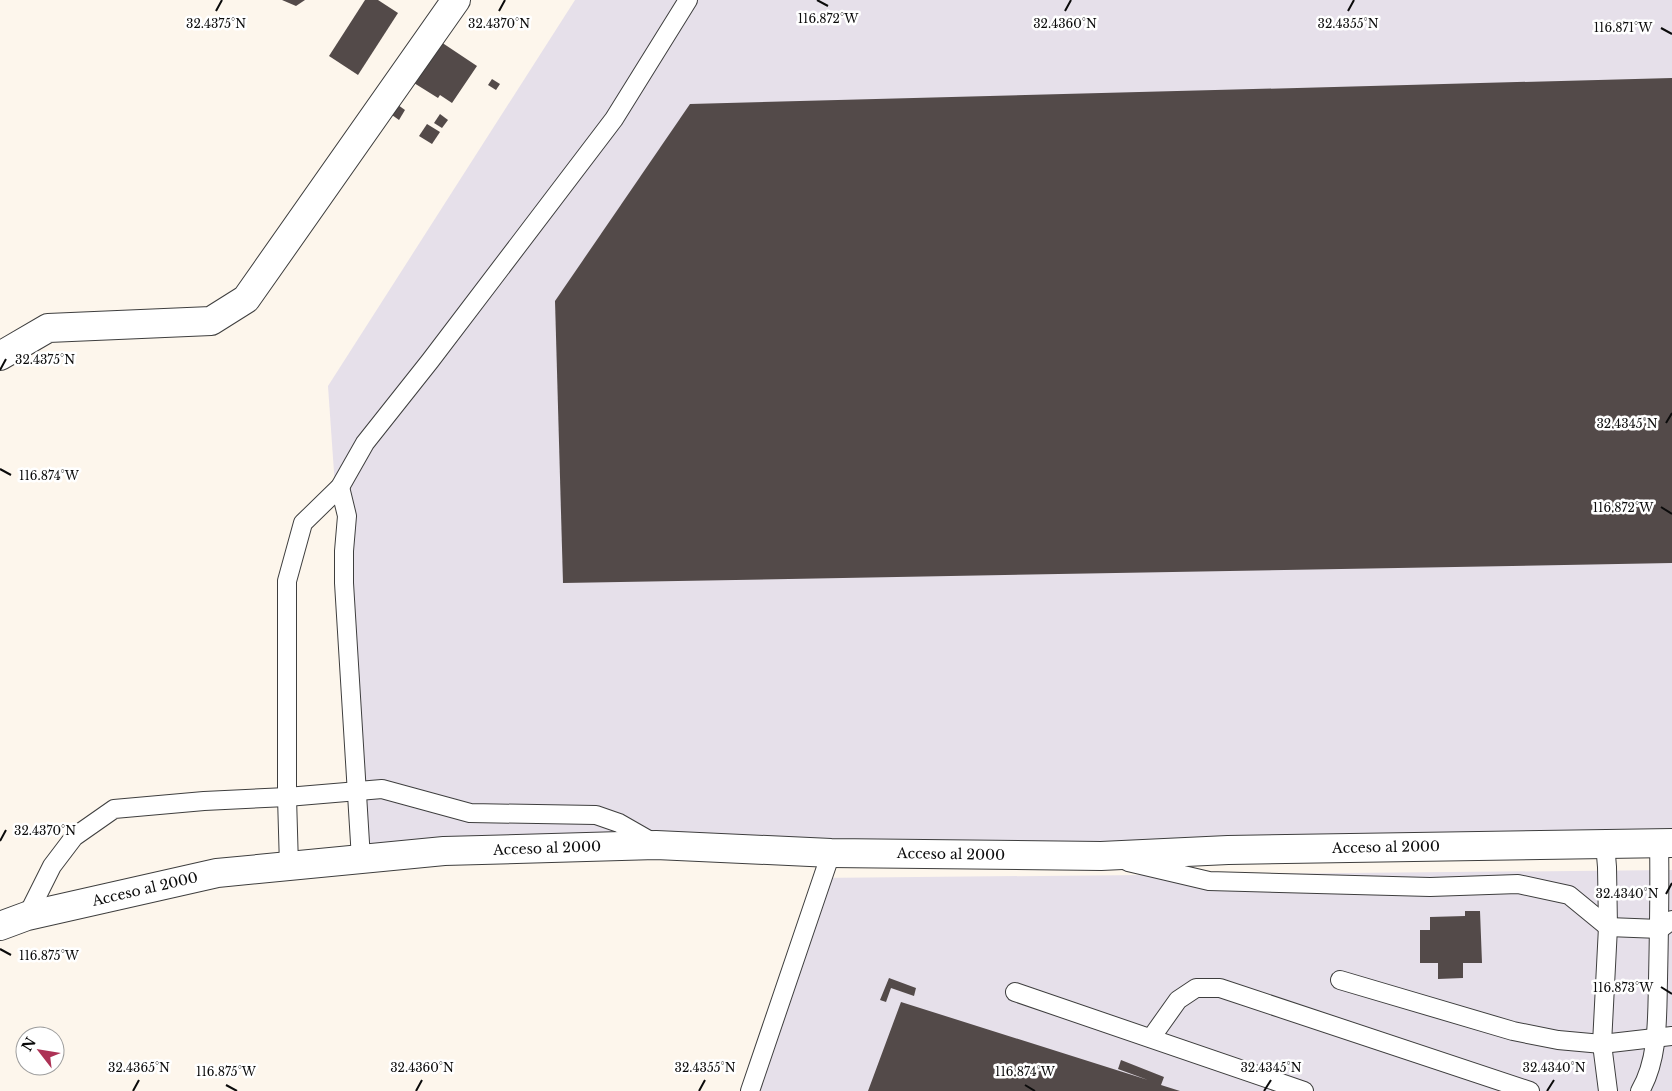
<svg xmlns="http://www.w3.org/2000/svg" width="1672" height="1091" font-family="'Libre Baskerville',serif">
	<rect width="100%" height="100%" fill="#fdf6ec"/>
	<g fill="#e6e0ea">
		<path d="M575 0H1672V851L361 859 328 386Z"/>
		<path d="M1672 870V1091H747L816 878Z"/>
	</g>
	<g fill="#534a49">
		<path d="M282 0H305L296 6Z"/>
		<path d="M365 0H378L398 13 358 75 329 56Z"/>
		<path d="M441 42 477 66 452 103 440 95 438 98 414 83Z"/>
		<path d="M1672 78V563L563 583 555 301 690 104Z"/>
		<path d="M492 79 500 84 496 90 488 85Z"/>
		<path d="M398 105 405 110 399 120 392 115Z"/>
		<path d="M440 114 448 120 442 128 434 123Z"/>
		<path d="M427 124 440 132 432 144 419 136Z"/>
		<path d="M1465 911H1480L1482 963H1463V978L1438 979V963H1420V930H1430V917L1465 916Z"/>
		<path d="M889 978 916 988 914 996 891 988 886 1002 880 1000Z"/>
		<path d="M901 1002 1148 1080 1118 1069 1121 1060 1164 1077 1161 1085 1180 1091H868Z"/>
	</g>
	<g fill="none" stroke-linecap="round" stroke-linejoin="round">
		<g stroke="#3e3e3e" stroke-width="20">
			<g id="service">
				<path d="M340 487 347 516 344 551V583L361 859"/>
				<path d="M1605 843 1607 867 1608 927 1602 1044 1608 1091"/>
				<path d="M1128 862 1209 881 1430 887 1518 884 1569 895 1608 927 1660 929 1672 920"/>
				<path d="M289 866 287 797V581L303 523 340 487 365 443 430 361 614 119 688 0"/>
				<path d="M27 916 52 866 74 837 114 809 204 801 287 797 382 789 470 813 596 815 619 823 654 843"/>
				<path d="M1340 980 1513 1031 1558 1040 1602 1044 1672 1036"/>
				<path d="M1015 992 1304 1091"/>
				<path d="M1151 1038 1178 1000 1196 988H1220L1530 1091"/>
				<path d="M750 1091 831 853"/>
				<path d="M1640 1091C1659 1059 1657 1016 1658 980 1659 934 1660 888 1659 842"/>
			</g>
		</g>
		<g stroke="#3e3e3e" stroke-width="30">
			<path id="minor" d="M0 356 48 328 211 321 246 299 456 0"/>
		</g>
		<g stroke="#3e3e3e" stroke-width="30">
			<path id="tertiary" d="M0 926 27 916 217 873 444 851 656 845 831 853 1101 856 1228 850 1672 843"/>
		</g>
		<use href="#service" stroke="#fff" stroke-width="18"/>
		<use href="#minor" stroke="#fff" stroke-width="28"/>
		<use href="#tertiary" stroke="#fff" stroke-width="28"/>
	</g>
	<path fill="none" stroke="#0b0b0b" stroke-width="2" d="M817 0 828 6M216 11 222 0M499 11 505 0M1065 11 1071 0M1348 11 1354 0M1661 28 1672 34M0 370 6 359M1666 423 1672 413M0 469 11 475M1661 507 1672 514M0 841 6 830M1666 894 1672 883M0 949 11 955M1661 987 1672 994M226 1085 237 1091M1025 1085 1035 1091M133 1091 139 1080M416 1091 422 1080M699 1091 705 1080M1264 1091 1271 1080M1547 1091 1554 1080"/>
	<g text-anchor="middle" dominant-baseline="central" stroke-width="5" stroke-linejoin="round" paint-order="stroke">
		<g font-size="14" fill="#0b0b0b" stroke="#fff">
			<text transform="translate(1386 847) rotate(-1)">Acceso al 2000</text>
			<text transform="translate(547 848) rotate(-2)">Acceso al 2000</text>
			<text transform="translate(951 854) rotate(1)">Acceso al 2000</text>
			<text transform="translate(145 889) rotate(-13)">Acceso al 2000</text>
		</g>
	</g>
	<g font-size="12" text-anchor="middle" fill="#0b0b0b" stroke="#fff" stroke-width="5" stroke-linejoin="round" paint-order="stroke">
		<text x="828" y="23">116.872°W</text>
		<text x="216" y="28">32.4375°N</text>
		<text x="499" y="28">32.4370°N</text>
		<text x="1065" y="28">32.4360°N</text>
		<text x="1348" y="28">32.4355°N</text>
		<text x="1623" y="32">116.871°W</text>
		<text x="45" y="364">32.4375°N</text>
		<text x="1627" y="428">32.4345°N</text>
		<text x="49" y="480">116.874°W</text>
		<text x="1623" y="512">116.872°W</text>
		<text x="45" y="835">32.4370°N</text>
		<text x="1627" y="898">32.4340°N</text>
		<text x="49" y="960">116.875°W</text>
		<text x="1623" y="992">116.873°W</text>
		<text x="139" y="1072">32.4365°N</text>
		<text x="422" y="1072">32.4360°N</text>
		<text x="705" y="1072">32.4355°N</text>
		<text x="1271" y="1072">32.4345°N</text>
		<text x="1554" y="1072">32.4340°N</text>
		<text x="226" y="1076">116.875°W</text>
		<text x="1025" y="1076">116.874°W</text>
	</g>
	<g transform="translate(40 1051) rotate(301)"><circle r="24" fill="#ffffff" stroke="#9d9d9d"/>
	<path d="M0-4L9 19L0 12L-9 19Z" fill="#ad3255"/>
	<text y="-8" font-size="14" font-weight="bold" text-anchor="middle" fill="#0b0b0b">N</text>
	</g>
</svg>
